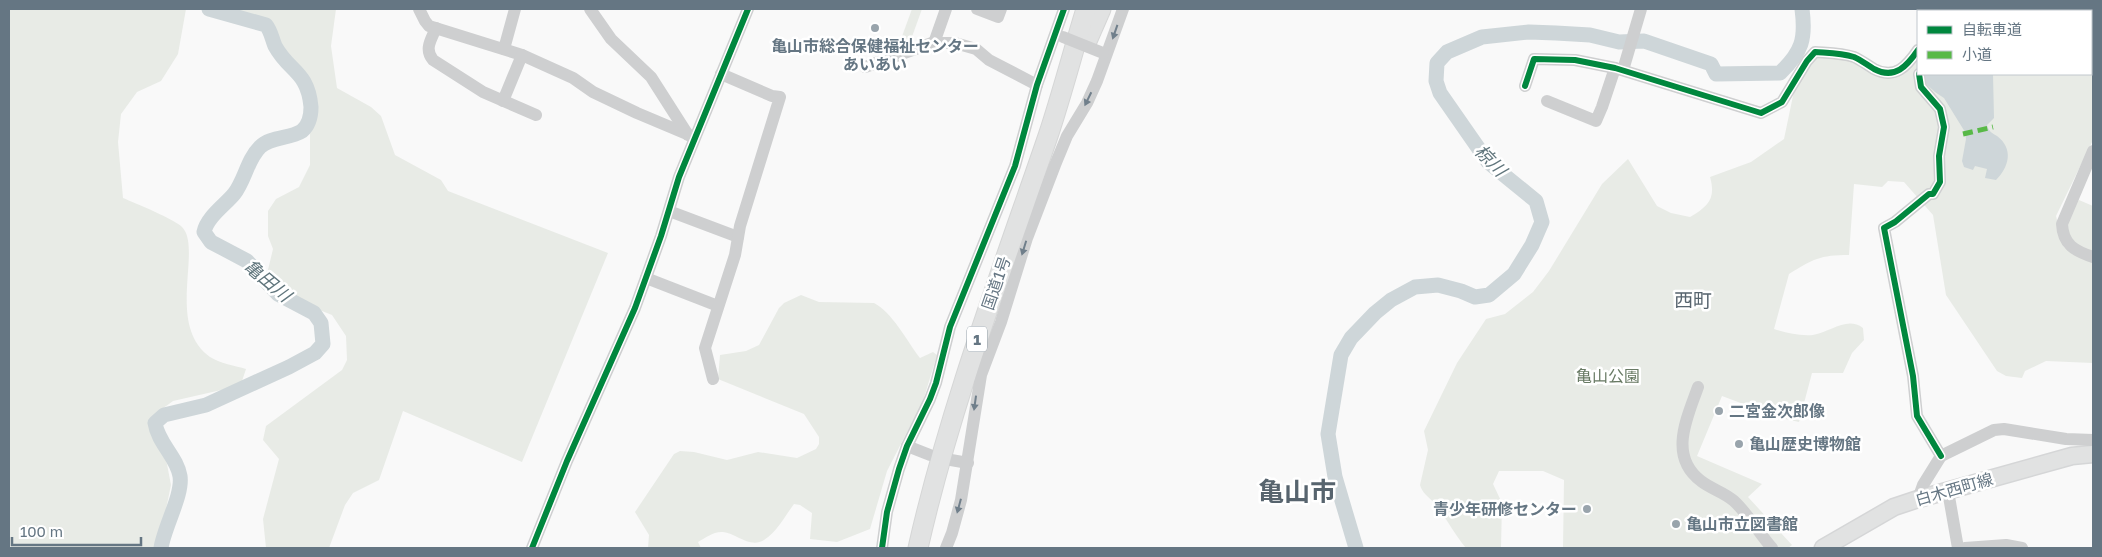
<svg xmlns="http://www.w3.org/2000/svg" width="2102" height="557" font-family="'Golos Text','Noto Sans JP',sans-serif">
	<rect width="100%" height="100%" fill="#f9f9f9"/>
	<g fill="#e8ebe6">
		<path d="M9 9H186L178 54 161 81 137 92 121 114 118 142 123 198C135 203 176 220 182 227 203 248 165 325 210 357 219 363 236 366 246 369L242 381 230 388 173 401 162 409V438L171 485 158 548H9Z"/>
		<path d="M225 9H336L331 46 337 88 371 107 381 116 395 155 441 180 448 191 608 253 522 462 403 411 379 480 353 493 345 505 329 548H266L263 519 279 459 263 440 266 426 342 370 347 360 346 336 332 315 282 295 267 274 273 249 268 236V211L276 199 299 187 310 165V101L268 32Z"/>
		<path d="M912 9H922L909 45 897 50Z"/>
		<path d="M1981 9H2087L2086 11H1978Z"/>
		<path d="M1918 54V74H2091V61H2093V140L2056 216 2064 247 2093 262V363L2046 361 2025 371 2022 378 2006 376 1997 371 1946 295 1933 215 1904 182 1888 181 1882 187 1854 184 1849 255C1820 255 1813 259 1789 274L1774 329C1787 333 1799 336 1813 335 1831 332 1847 316 1863 328L1864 340 1852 353 1843 373H1812L1799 422 1781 418 1722 396 1697 456 1762 484 1748 497 1792 545 1788 548H1563L1564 480 1543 471H1499L1493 484 1502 503 1501 548H1466C1454 534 1446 517 1434 503 1429 497 1422 493 1420 485L1428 450 1424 431 1457 363 1486 319 1505 314 1533 292 1549 271 1602 184 1628 159 1657 206 1671 213 1690 217C1709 206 1716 198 1710 177L1751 162 1784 139 1794 91 1817 56 1840 57 1878 74Z"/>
		<path d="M2079 200 2093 206V252C2074 247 2061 233 2070 213 2073 207 2074 203 2079 200Z"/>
		<path d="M801 295 819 302 874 303C892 312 907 341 920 358L933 352 937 355 923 401 887 471 870 529 837 542 810 539 812 513 800 505 794 504C785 516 777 532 764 540 750 549 736 533 723 532 714 531 705 538 698 542L701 548H648L649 535 635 512 674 454 680 451 694 452 727 460 758 452 797 458 816 449 819 444V437L804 414 718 379 720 355 746 351 759 345 779 308 784 303Z"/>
	</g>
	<path fill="#ced6d9" d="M1923 74H1993L1994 118 1987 125C1989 132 1992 133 1997 136 2014 149 2009 167 1996 180L1985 178 1987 169 1975 166 1973 170 1964 167 1962 161 1966 139 1965 132 1944 98 1935 92 1923 81Z"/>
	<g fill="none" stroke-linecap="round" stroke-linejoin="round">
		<g stroke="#ced6d9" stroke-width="15">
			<path d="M161 548C164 527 183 495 180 476 177 457 158 443 155 423L164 415 206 405 289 367 315 353 323 344 321 323 314 313 278 294 247 261 211 242 204 232C207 217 225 205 234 194 245 180 247 160 260 147 271 136 290 139 302 131 309 125 311 115 311 107 308 71 289 72 275 46 272 39 271 31 266 25L209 9"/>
			<path d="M1356 548 1335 477 1328 434 1341 355 1351 338 1375 313 1391 300 1415 287 1438 285 1461 291 1475 297 1489 295 1514 274 1532 245 1542 222 1536 201 1488 162 1440 93 1436 81 1437 63 1447 52 1482 37 1529 32 1556 33 1590 35 1619 42 1644 41 1711 64 1716 74 1780 73C1802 52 1806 39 1802 9"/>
		</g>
		<g stroke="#d5d6d7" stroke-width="19">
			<path id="major" d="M1823 548 1894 507 1918 499 2072 456 2093 454"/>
		</g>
		<g stroke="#d5d6d6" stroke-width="21">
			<g id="highway">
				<path d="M1087 41 1101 9"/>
				<path d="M918 548C950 407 1001 273 1048 136 1062 94 1073 51 1086 9"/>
			</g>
		</g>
		<g stroke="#cecfd0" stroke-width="12">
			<path d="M419 9 425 21 429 26 522 55 573 78 593 92 637 113 694 137"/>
			<path d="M590 9 611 39 651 77 688 135"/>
			<path d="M977 9 998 17 1001 9"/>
			<path d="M1941 11 1943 9"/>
			<path d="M1968 11 1971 9"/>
			<path d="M436 28C431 40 424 49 433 60L483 92 536 115"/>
			<path d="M934 43 946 9"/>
			<path d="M504 49 515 9"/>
			<path d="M865 67 932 43H955L976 49 989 60 1037 85"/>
			<path d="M1623 70 1641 9"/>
			<path d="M1919 74 1921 87 1940 109 1944 127 1939 156 1940 182 1933 194H1929L1895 222 1884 228 1913 376 1917 416 1941 456"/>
			<path d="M1525 86 1534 59 1575 60 1615 68 1761 113 1782 102 1807 61 1815 52C1827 53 1841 53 1854 57 1861 60 1867 65 1874 69 1895 80 1907 66 1918 50"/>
			<path d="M503 101 522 55"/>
			<path d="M1547 101 1596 121 1602 107 1615 68"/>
			<path d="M2093 151 2062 224C2063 245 2075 251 2093 257"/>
			<path d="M669 211 738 237"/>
			<path d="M646 278 718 306"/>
			<path d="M713 379 705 348 735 255 740 226 780 97 772 96 721 74"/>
			<path d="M1698 387C1687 418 1668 456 1701 481 1711 489 1724 492 1734 501 1748 514 1759 533 1772 548"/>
			<path d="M907 446 930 455"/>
			<path d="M951 460 968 463"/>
			<path d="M1948 491 1958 548"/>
			<path d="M1918 499 1923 485 1941 456 1994 430 2004 429 2066 439 2093 440"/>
			<path d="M532 548 567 461 635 308 661 236 679 177 748 9"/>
			<path d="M882 548 887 512 899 469 907 446 930 399 936 383 950 327 1015 166 1037 85 1064 9"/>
			<path d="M946 548 952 533 961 500 981 375 1001 322 1027 238 1055 165 1067 136 1087 103 1097 81 1123 9"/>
			<path d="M1965 548 2006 545 2022 548"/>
		</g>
		<use href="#major" stroke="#e1e2e2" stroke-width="16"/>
		<use href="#highway" stroke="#e1e2e2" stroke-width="19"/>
		<path stroke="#cecfd0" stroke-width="12" d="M1063 37 1103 53"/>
		<path stroke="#58b947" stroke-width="5" stroke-dasharray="10 5" stroke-linecap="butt" d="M1963 134 1993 127"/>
		<g stroke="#fff" stroke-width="9">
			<g id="cycleway">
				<path d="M1919 74 1921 87 1940 109 1944 127 1939 156 1940 182 1933 194H1929L1895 222 1884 228 1913 376 1917 416 1941 456"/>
				<path d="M1525 86 1534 59 1575 60 1615 68 1761 113 1782 102 1807 61 1815 52C1827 53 1841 53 1854 57 1861 60 1867 65 1874 69 1895 80 1907 66 1918 50"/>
				<path d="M532 548 567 461 635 308 661 236 679 177 748 9"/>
				<path d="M882 548 887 512 899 469 907 446 930 399 936 383 950 327 1015 166 1037 85 1064 9"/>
			</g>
		</g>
		<use href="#cycleway" stroke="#00873e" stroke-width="6"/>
	</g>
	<defs><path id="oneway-solid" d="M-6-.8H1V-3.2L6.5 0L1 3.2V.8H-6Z" transform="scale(1.25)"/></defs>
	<g fill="#707f8b">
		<use href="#oneway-solid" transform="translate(1115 32) rotate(109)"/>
		<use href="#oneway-solid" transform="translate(1088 99) rotate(116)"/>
		<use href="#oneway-solid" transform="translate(1024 248) rotate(107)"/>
		<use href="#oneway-solid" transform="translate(975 403) rotate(98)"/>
		<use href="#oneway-solid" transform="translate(959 506) rotate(105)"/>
	</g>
	<g fill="#99a4ac" stroke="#fff" stroke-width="2">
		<circle cx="875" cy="28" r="5"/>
		<circle cx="1719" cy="411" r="5"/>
		<circle cx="1739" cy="444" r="5"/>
		<circle cx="1587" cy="509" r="5"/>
		<circle cx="1676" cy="524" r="5"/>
	</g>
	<g text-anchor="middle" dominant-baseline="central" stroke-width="5" stroke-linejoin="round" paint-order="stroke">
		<rect fill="#fff" stroke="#939fa8" stroke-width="1" x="967" y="326.5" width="20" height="25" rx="4"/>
		<g font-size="15" font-weight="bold" fill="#657683">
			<text x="977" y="339">1</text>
		</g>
		<g font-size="16" font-weight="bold" fill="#657683" stroke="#fff" text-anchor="start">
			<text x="875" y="46" text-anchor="middle">亀山市総合保健福祉センター<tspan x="875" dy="18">あいあい</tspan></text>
			<text x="1729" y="411">二宮金次郎像</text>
			<text x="1749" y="444">亀山歴史博物館</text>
			<text x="1577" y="509" text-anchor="end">青少年研修センター</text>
			<text x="1686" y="524">亀山市立図書館</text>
		</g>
		<g font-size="16" fill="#657683" stroke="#fff">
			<text transform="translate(996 283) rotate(-71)">国道1号</text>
			<text transform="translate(1954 489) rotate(-16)">白木西町線</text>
		</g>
		<g font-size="16" fill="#687a64" stroke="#fff">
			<text x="1608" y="376">亀山公園</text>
		</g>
		<g font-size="18" font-style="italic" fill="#60757c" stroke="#fff">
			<text transform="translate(1491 160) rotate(46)">椋川</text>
			<text transform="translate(268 280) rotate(40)">亀田川</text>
		</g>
		<g font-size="19" fill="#57646e" stroke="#fff">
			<text x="1693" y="299">西町</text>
		</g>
		<g font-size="26" font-weight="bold" fill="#57646e" stroke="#fff">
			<text x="1297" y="491">亀山市</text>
		</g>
	</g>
	<rect width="2102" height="557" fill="none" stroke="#657683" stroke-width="20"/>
	<rect x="1917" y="10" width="175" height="65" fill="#ffffff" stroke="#c1c8cd"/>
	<rect x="1927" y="26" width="25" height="8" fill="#00873e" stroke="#c1c8cd"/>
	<text x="1962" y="35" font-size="15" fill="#657683">自転車道</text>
	<rect x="1927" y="51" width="25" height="8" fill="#58b947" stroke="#c1c8cd"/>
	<text x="1962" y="60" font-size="15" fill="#657683">小道</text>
	<path d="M12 537v8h129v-8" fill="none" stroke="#657683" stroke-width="2.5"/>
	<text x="20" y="537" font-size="15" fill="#657683" stroke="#ffffff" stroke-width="4" paint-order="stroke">100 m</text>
</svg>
